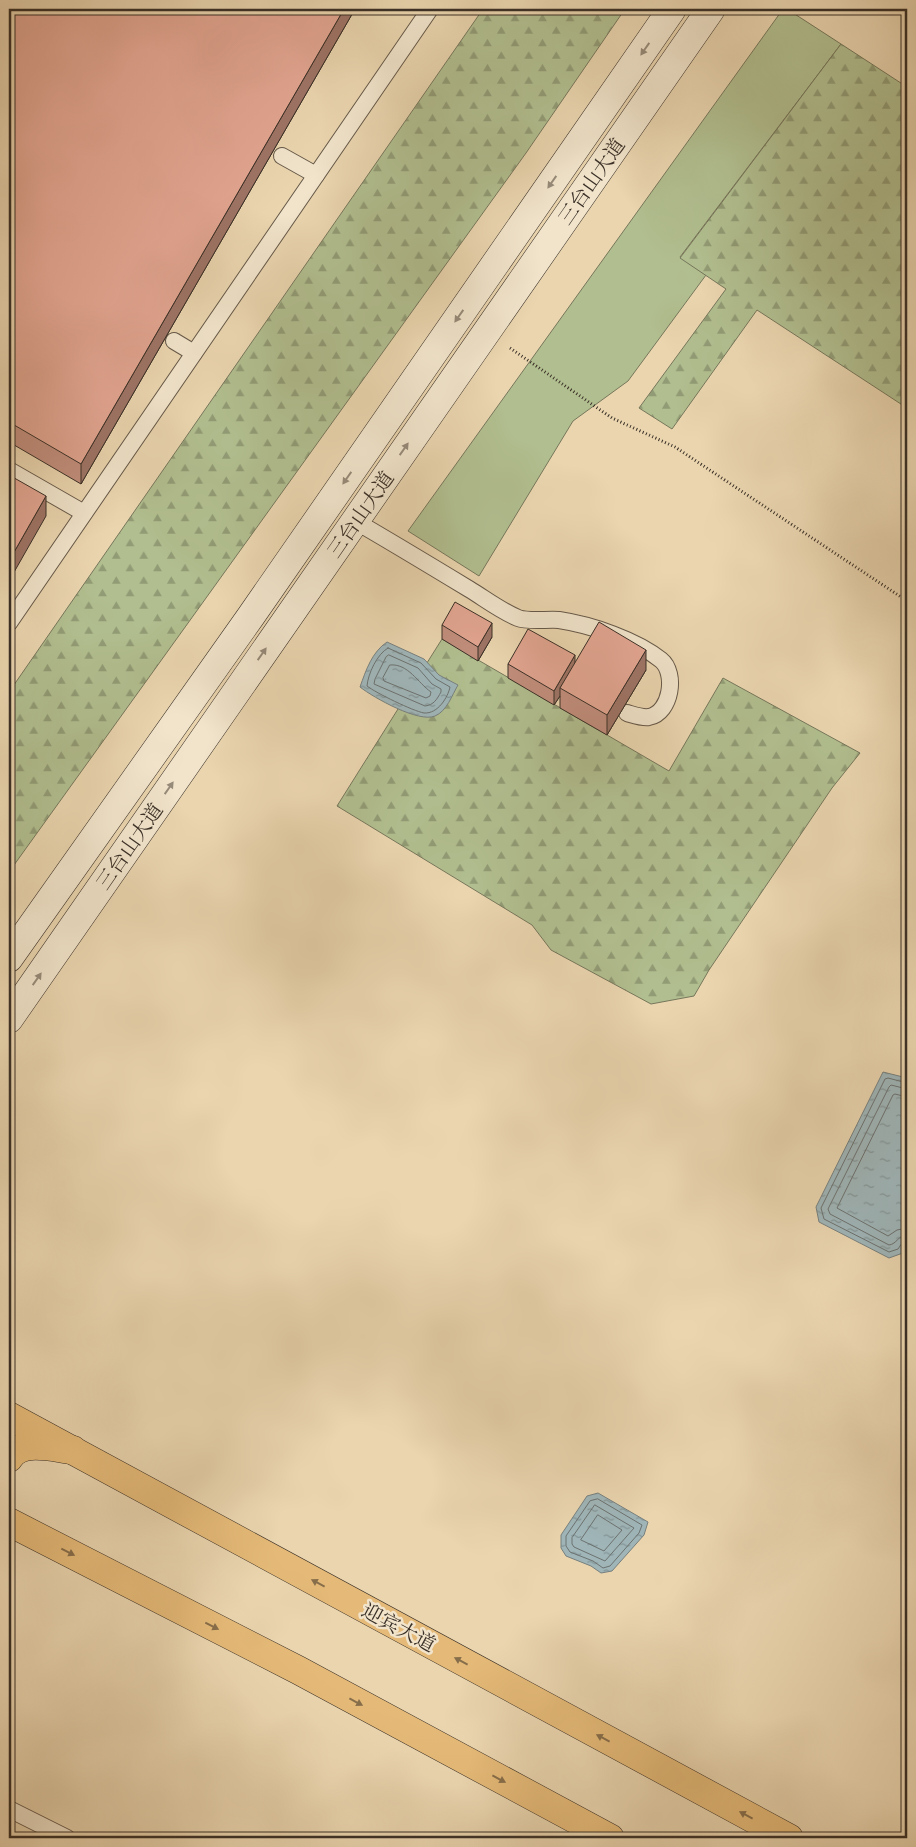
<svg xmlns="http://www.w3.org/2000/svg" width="916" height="1847" font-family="'Gentium Book Plus','Noto Serif SC',serif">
	<defs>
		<pattern id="forest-firs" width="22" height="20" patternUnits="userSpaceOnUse" patternTransform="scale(1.25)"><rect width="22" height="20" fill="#b1be8f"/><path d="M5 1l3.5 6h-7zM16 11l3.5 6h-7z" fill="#919b75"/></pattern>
		<pattern id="water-ripples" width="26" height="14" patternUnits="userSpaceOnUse" patternTransform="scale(1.25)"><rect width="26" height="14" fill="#9fb5b8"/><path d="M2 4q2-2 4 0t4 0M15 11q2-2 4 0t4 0" fill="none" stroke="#839496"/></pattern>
	</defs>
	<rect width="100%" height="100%" fill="#ead5af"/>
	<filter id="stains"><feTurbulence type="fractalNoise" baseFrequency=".004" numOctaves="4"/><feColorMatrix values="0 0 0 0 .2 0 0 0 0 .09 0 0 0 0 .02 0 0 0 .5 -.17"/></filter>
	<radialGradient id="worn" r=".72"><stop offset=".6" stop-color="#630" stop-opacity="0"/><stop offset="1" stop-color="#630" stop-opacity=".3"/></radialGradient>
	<path fill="#b1be8f" stroke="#76775b" d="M783 9H787L841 44 680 257 706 275 628 381 573 421 479 576 408 531Z"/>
	<g fill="url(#forest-firs)" stroke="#76775b">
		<path d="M483 9H625L526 153 9 872V692Z"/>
		<path d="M841 44 907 87V408L757 310 672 429 639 408 726 289 680 258Z"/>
		<path d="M442 639 669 771 723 678 860 753 832 788 709 970 694 996 651 1004 551 950 532 925 337 806Z"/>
	</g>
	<g fill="url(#water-ripples)" stroke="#77807e">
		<path d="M387 642 424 659 439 675 458 685C452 695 447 711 435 716 419 723 374 698 360 687 366 670 372 652 387 642Z"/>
		<path d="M883 1072 907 1078V1241L903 1253 889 1258 819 1222 816 1207Z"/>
		<path d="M598 1493 648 1522 644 1535 612 1571 601 1573 591 1566 566 1556 561 1548V1535L587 1496Z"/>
	</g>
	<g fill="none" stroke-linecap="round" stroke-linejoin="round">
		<g stroke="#6c7270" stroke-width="1">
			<path d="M388 648 421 663 436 679 450 687C448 697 438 714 424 713 413 711 376 693 367 686 368 674 377 654 388 648Z"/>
			<path d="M389 655 418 668 432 684 441 689V692C437 699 434 705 425 706L374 684 375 679 386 657Z"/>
			<path d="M390 665C408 663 418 683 431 692L430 696 426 698 384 681 383 678Z"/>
			<path d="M907 1083 888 1078 885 1079 821 1208 824 1219 889 1252 898 1249 902 1243 907 1242"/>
			<path d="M907 1089 891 1085 889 1087 828 1209 830 1214 889 1245C897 1244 898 1235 907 1235"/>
			<path d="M907 1097 895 1094 893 1095 837 1208 888 1236 897 1230 907 1228"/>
			<path d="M598 1499 642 1525 639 1533 610 1566 603 1568 593 1561 570 1552 566 1546V1536L590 1501Z"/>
			<path d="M595 1505 634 1528 605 1561 574 1547 572 1544V1538Z"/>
			<path d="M598 1515 622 1530 604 1551 581 1540Z"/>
		</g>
		<g stroke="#665949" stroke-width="18">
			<g id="service">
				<path d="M282 156 316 175"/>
				<path d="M174 341 194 353"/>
				<path d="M9 470 84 513"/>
				<path d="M355 521C393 543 431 566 469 589 484 598 501 611 518 618 528 622 548 619 559 620 592 625 636 640 661 660 677 673 671 713 649 717 642 718 634 715 627 713"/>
				<path d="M9 623 430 9"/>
				<path d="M9 1809 67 1838"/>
			</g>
		</g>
		<g stroke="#3a3027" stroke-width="29">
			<g id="secondary">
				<path d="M9 958 251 616 672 9"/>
				<path d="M9 1019 711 9"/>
			</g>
		</g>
		<g stroke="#3a3027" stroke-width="29">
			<path id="primary" d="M9 1458C21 1438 53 1448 73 1450"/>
		</g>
		<g stroke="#3a3027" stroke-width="29">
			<g id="trunk">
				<path d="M9 1416 789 1838"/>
				<path d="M9 1522 298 1670 610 1838"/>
			</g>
		</g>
		<path stroke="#3a3027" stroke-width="3" stroke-dasharray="1 2.5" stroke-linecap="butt" d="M510 348 612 418 675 447 907 601"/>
		<use href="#service" stroke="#f1e4cb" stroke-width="16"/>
		<use href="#secondary" stroke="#f1e4cb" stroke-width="28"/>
		<use href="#primary" stroke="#e5ba78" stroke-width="28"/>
		<use href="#trunk" stroke="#e5ba78" stroke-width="28"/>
	</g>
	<g fill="#c28e7d" stroke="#3a3027">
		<path d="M9 9H355L81 484 9 442Z"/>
		<path d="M442 625 492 637 478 661 442 639Z"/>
		<path d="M575 663 646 670 607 735 560 708V696L554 705 508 678V664Z"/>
	</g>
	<g fill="#9e7466" stroke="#3a3027">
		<path d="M344 9H355L81 484V464Z"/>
		<path d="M46 496V516L9 581V561Z"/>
		<path d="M492 623V637L478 661V647Z"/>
		<path d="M646 650V670L607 735V715Z"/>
		<path d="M575 655V669L560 688V696L554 705V691Z"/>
	</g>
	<g fill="#e2a591" stroke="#3a3027">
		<path d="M9 9H344L81 464 9 422Z"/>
		<path d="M9 475 46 496 9 561Z"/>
		<path d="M455 602 492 623 478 647 442 625Z"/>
		<path d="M599 622 646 650 607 715 560 688Z"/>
		<path d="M528 629 575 655 554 691 508 664Z"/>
	</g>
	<defs><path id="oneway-solid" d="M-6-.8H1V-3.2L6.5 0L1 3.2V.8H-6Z" transform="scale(1.25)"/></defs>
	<g fill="#968a79">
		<use href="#oneway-solid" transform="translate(645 49) rotate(125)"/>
		<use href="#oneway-solid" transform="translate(552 182) rotate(125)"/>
		<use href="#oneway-solid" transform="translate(459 316) rotate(125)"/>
		<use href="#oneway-solid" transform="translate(404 449) rotate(-55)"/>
		<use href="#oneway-solid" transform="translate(347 478) rotate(125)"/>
		<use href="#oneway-solid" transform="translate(262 654) rotate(-55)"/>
		<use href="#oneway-solid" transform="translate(169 788) rotate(-55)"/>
		<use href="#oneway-solid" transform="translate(37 979) rotate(-55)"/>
	</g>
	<g fill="#876e4b">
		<use href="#oneway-solid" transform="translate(68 1552) rotate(27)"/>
		<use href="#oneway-solid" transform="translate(318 1583) rotate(-152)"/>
		<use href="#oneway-solid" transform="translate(212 1626) rotate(27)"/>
		<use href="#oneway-solid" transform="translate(461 1661) rotate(-152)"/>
		<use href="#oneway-solid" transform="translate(356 1702) rotate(28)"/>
		<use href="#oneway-solid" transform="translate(603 1738) rotate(-152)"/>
		<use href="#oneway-solid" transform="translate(499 1779) rotate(28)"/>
		<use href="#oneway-solid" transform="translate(746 1815) rotate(-152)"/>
	</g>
	<g text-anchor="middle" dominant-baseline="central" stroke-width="5" stroke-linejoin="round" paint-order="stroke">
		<g font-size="20" fill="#3a3027" stroke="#f1e4cb">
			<text transform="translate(591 181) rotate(-55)">三台山大道</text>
			<text transform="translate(360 514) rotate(-55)">三台山大道</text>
			<text transform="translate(129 846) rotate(-55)">三台山大道</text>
			<text transform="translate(399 1627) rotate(28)">迎宾大道</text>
		</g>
	</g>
	<rect width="916" height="1847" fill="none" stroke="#ead5af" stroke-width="30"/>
	<rect x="10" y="10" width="896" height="1827" fill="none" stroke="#3a3027" stroke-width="2.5"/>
	<rect x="15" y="15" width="886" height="1817" fill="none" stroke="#3a3027"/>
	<rect width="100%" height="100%" filter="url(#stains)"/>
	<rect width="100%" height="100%" fill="url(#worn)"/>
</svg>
